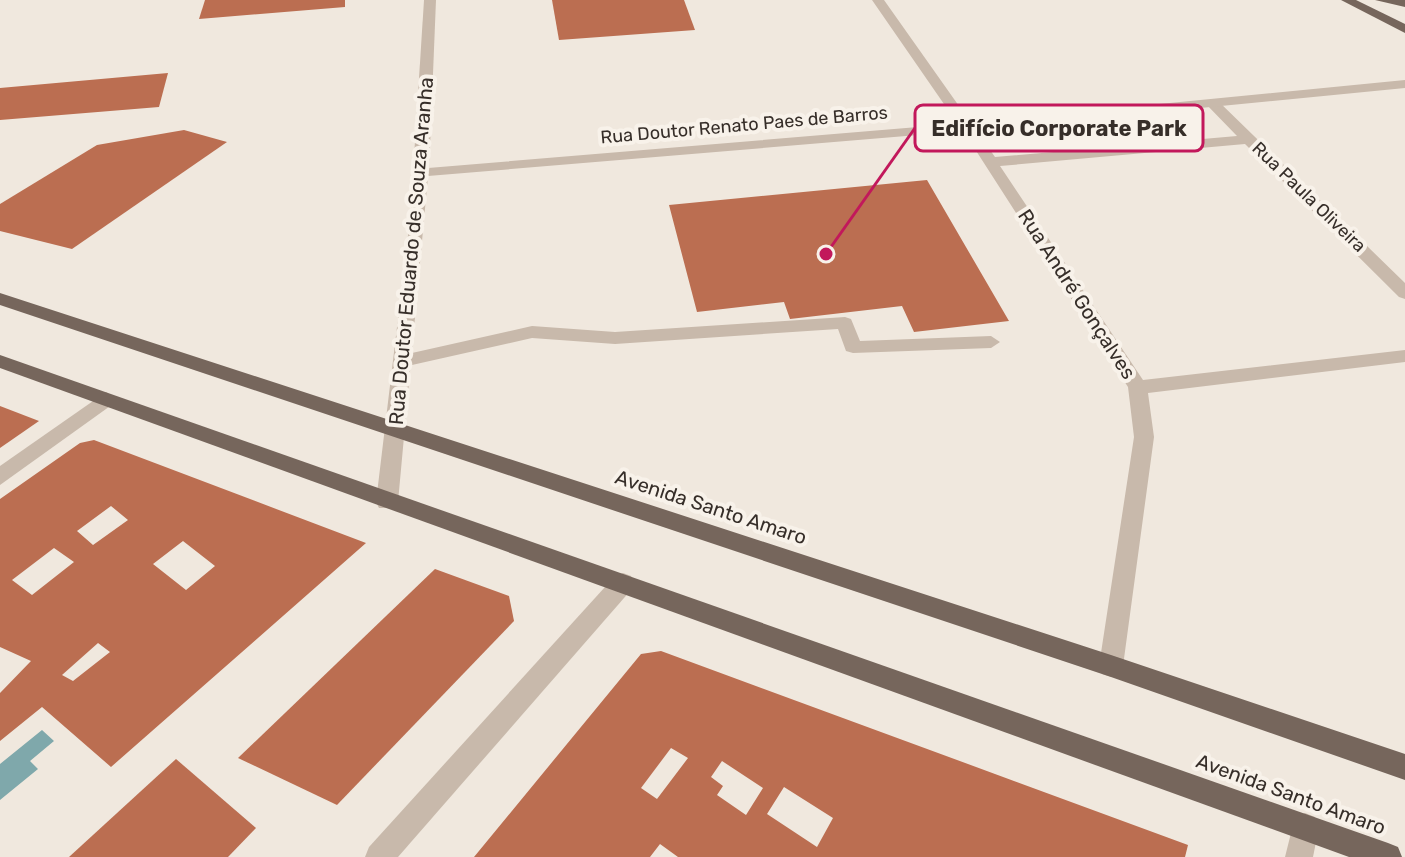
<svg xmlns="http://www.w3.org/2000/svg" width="1405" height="857" font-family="Rubik,sans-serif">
	<rect width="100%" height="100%" fill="#f0e8de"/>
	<path fill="#7fa8ab" d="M42 730 54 741 30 761 38 769 0 800V764Z"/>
	<g fill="#bb6e51" fill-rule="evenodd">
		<path d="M205 0H345V7L199 19Z"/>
		<path d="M552 0H684L695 30 559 40Z"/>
		<path d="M168 73 159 107 0 120V88Z"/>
		<path d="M184 130 227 142 72 249 0 231V204L97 145Z"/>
		<path d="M927 180 1009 321 914 332 902 306 790 319 784 302 697 312 669 205Z"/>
		<path d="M0 406 39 421 0 448Z"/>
		<path d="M94 440 366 543 111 767 42 707 0 741V693L31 661 0 647V499L80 443ZM111 506 128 520 93 545 77 531ZM183 541 215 566 186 590 153 564ZM54 548 74 562 32 595 12 580ZM98 643 110 652 73 681 62 675Z"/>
		<path d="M435 569 509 596 514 621 337 805 238 758Z"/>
		<path d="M661 651 1188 845 1185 857H678L660 844 650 857H474L641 654ZM671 748 688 758 657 799 641 788ZM722 761 763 788 746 815 717 795 723 786 711 777ZM784 787 833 818 817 847 767 814Z"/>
		<path d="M176 759 256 828 228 857H69Z"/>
	</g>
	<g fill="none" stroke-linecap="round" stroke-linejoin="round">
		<g fill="#c8b9ab" fill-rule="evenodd">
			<path d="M845 317 851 319 860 341 991 336 1000 342 991 348 853 353 846 351 838 329 615 344 532 338 403 367 394 361 403 355 532 326 615 332Z"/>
			<path d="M106 392 116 399 113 404 0 485V466Z"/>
		</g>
		<g fill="#c8b9ab" fill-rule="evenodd">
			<path d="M424 0H436L429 172 421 177 413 172Z"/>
			<path d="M872 0H884L995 157 1237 136 1204 102 1216 99 1405 283V299L1399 297 1245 144 1000 166 1143 380 1405 350V362L1148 393 1154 437 1123 666 1120 674 1111 677 1102 674 1099 666 1134 437 1128 387 973 146Z"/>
			<path d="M623 573 631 576 634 583 631 590 398 857H365L369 847 615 576Z"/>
			<path d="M1305 813 1315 817 1319 827 1313 857H1285L1295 817Z"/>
		</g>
		<path fill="#c8b9ab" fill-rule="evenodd" d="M1405 80V88L966 131 428 176 398 502 395 508H379L376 502 416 169 966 123Z"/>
		<g fill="#76665c" fill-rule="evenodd">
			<path d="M1341 0H1356L1405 24V33Z"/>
			<path d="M1375 0H1405V7Z"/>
			<path d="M0 293 1111 655 1405 754V780L1111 677 0 305Z"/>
			<path d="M0 355 1388 843 1398 847 1402 857H1349L0 368Z"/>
		</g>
	</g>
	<g text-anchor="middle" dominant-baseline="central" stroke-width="8" stroke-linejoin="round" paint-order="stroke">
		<g font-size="18" fill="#362e29" stroke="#f8f2ea">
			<text transform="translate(744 125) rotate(-5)">Rua Doutor Renato Paes de Barros</text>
			<text transform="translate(1309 197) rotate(44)">Rua Paula Oliveira</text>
		</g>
		<g font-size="20" fill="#362e29" stroke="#f8f2ea">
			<text transform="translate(411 251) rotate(-85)">Rua Doutor Eduardo de Souza Aranha</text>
			<text transform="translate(1077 294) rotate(57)">Rua André Gonçalves</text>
			<text transform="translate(711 507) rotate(18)">Avenida Santo Amaro</text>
			<text transform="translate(1291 794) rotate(20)">Avenida Santo Amaro</text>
		</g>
	</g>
	<path fill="none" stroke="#c2185b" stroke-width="3" d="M826 254L915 128"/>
	<circle fill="#c2185b" stroke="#f8f2ea" stroke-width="3" cx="826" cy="254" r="8"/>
	<rect fill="#f8f2ea" stroke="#c2185b" stroke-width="3" x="915" y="105" width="288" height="46" rx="8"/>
	<g font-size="22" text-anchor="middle" font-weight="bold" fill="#362e29">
		<text x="1059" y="136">Edifício Corporate Park</text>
	</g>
</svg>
